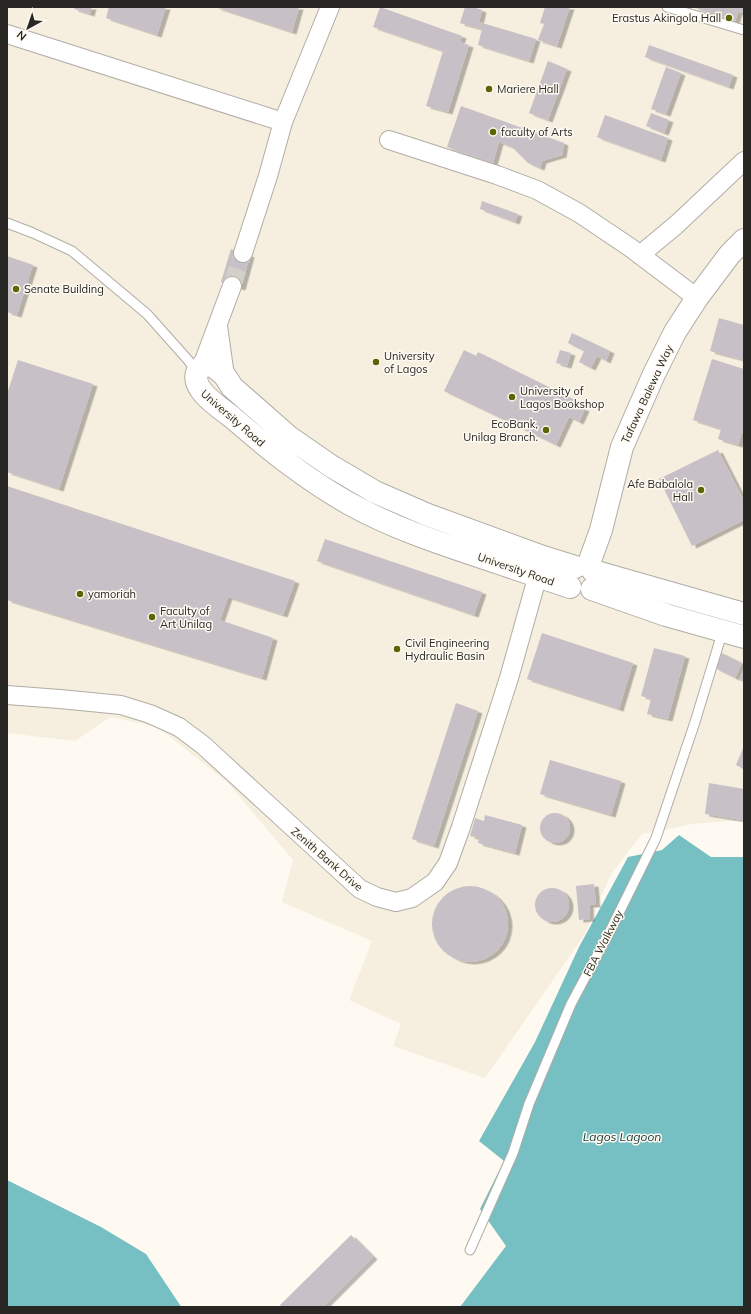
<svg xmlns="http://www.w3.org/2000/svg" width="751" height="1314" font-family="Mulish,sans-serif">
	<defs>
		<filter id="shadow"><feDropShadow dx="4.5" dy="2.5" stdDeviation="0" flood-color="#0004"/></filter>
	</defs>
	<rect width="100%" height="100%" fill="#fefaf2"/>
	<path fill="#f6eedf" d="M7 7H744V820L692 824 642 834 611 874 585 934 485 1078 393 1046 401 1024 349 1000 372 941 282 902 293 860 228 783 158 727 110 717 75 741 7 733Z"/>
	<g fill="#76bfc2">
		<path d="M679 835 711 857H744V1307H460L506 1246 480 1209 504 1161 479 1141 535 1042 579 947 628 857 662 850Z"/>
		<path d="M7 1180 101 1227 146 1254 180 1305 182 1307H7Z"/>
	</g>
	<g fill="#c7c0c6" filter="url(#shadow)">
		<path d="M75 7H92L90 14 74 9Z"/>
		<path d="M109 7H166L157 35 106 18Z"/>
		<path d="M215 7H299L292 32Z"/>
		<path d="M380 7 462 36 460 42 469 45 448 112 426 106 443 51 373 27Z"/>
		<path d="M465 7H473L482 10 479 22 536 39 529 61 478 45 482 29 460 23Z"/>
		<path d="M545 7H570L557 46 538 40 544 24 540 23Z"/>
		<path d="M693 7H744V12L742 13 738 12 735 22Z"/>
		<path d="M649 45 733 75 729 87 645 57Z"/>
		<path d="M548 61 567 69 548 120 529 113Z"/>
		<path d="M666 67 681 73 666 114 651 109Z"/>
		<path d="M461 106 564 143 562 155 542 161 540 168 528 163 512 147 499 142 493 163 447 147Z"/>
		<path d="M651 113 669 120 664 133 646 126Z"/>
		<path d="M605 115 668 138 661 160 597 137Z"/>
		<path d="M482 201 518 214 515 222 480 209Z"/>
		<path d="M231 249 250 255 241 288 221 282Z"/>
		<path d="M7 256 33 265 17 315 7 312Z"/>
		<path d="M719 318 744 325V360L710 351Z"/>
		<path d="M572 333 610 351 606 361 597 356 591 368 579 362 584 351 568 343Z"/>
		<path d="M464 350 476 356 478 352 579 402 578 406 585 409 579 422 569 417 556 445 444 391Z"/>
		<path d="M560 350 571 353 567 366 556 363Z"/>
		<path d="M712 359 744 369V433L742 432 738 445 718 439 721 429 693 420Z"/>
		<path d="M18 360 93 384 59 489 7 472V394Z"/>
		<path d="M718 450 744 501V520L692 546 659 479Z"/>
		<path d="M7 486 295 581 283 615 228 597 220 620 273 638 262 678 7 600Z"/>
		<path d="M325 539 482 592 474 615 317 561Z"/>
		<path d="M542 633 633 663 619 709 527 679Z"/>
		<path d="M654 648 685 656 668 719 647 714 651 699 641 696Z"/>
		<path d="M722 653 742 663 735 678 715 668Z"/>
		<path d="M744 669V682L739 680Z"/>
		<path d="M456 703 478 711 434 846 412 839Z"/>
		<path d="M744 746V769L736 765Z"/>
		<path d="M550 760 621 781 611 815 540 794Z"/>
		<path d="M709 783 744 789V806L742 820 705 814Z"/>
		<circle cx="555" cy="828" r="15"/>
		<path d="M485 815 522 825 515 853 478 843 479 838 470 836 475 818 484 821Z"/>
		<path d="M594 884 596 905H589L590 919 579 920 576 886Z"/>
		<circle cx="470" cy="924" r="38"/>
		<circle cx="552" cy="905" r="17"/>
		<path d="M351 1235 373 1257 323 1307H282L280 1305Z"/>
	</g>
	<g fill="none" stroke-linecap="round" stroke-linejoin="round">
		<path stroke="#d3d0c9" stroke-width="18" stroke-dasharray="18 9" stroke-linecap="butt" d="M232 286 243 253"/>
		<g stroke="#b1ada5" stroke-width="11">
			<g id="service">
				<path d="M667 7 744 30"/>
				<path d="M7 223 33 233 72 251 147 314 188 360 197 373"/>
				<path d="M470 1250 513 1153 529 1104 571 1004 611 929 656 838 695 722 723 630"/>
			</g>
		</g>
		<g stroke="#b1ada5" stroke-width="20">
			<g id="minor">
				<path d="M7 34 283 122"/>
				<path d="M389 140 497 175 537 190 579 213 631 248 697 298"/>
				<path d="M243 253 268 176 283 122 330 7"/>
				<path d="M640 255 676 225 744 161"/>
				<path d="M218 326 225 376"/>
				<path d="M202 366 232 286"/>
				<path d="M7 695 60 699 121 705 150 714 179 727 203 745 360 889 377 897 396 902 412 898 435 882 448 863 461 827 509 678 541 564"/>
			</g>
		</g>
		<g stroke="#b1ada5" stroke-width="24">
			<path id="tertiary" d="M588 566 601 530 622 447 654 374 675 332 697 298 730 254 744 240"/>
		</g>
		<g stroke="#b1ada5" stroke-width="24">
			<g id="secondary">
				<path d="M593 571 744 614"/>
				<path d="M570 587C546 579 523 571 499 563 448 546 397 530 350 504 307 480 270 450 233 418 222 409 191 390 197 373 198 371 200 368 202 366L209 365 216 368 225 376 232 387 289 437 331 466 375 492 428 515 543 557 575 567"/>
				<path d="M592 589 666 615 744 637"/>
			</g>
		</g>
		<use href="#service" stroke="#fff" stroke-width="9"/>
		<use href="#minor" stroke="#fff" stroke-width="18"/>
		<use href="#tertiary" stroke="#fff" stroke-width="22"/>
		<use href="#secondary" stroke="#fff" stroke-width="22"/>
	</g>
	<g fill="#5c6403" stroke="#fefaf2" stroke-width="1.5">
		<circle cx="729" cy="18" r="4"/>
		<circle cx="489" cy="89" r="4"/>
		<circle cx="493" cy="132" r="4"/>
		<circle cx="16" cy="289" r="4"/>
		<circle cx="376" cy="362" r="4"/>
		<circle cx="512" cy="397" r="4"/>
		<circle cx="546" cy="430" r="4"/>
		<circle cx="701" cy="490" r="4"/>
		<circle cx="80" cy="594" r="4"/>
		<circle cx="152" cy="617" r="4"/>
		<circle cx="397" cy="649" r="4"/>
	</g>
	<g text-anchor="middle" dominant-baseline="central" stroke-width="3" stroke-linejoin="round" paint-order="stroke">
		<g font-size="11" fill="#282724" stroke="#fefaf2" text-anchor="start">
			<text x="721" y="18" text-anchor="end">Erastus Akingola Hall</text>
			<text x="497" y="89">Mariere Hall</text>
			<text x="501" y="132">faculty of Arts</text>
			<text x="24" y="289">Senate Building</text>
			<text x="384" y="356">University<tspan x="384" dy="13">of Lagos</tspan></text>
			<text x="520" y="391">University of<tspan x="520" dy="13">Lagos Bookshop</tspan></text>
			<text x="538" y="424" text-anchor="end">EcoBank,<tspan x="538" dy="13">Unilag Branch.</tspan></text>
			<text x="693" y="484" text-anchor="end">Afe Babalola<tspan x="693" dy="13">Hall</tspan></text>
			<text x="88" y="594">yamoriah</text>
			<text x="160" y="611">Faculty of<tspan x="160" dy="13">Art Unilag</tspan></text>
			<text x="405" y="643">Civil Engineering<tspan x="405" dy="13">Hydraulic Basin</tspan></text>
		</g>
		<g font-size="11" fill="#282724" stroke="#fefaf2">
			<text transform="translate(647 394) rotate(-65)">Tafawa Balewa Way</text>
			<text transform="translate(233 418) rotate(41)">University Road</text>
			<text transform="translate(516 569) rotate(19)">University Road</text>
			<text transform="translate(327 859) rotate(41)">Zenith Bank Drive</text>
			<text transform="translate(603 943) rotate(-63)">FBA Walkway</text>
		</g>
		<g font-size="12" font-style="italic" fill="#123638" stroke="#fefaf2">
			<text x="622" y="1136">Lagos Lagoon</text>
		</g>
	</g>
	<rect width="751" height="1314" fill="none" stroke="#282724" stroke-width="16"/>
	<g transform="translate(28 28) rotate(220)" stroke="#fefaf2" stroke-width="3" paint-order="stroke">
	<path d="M0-3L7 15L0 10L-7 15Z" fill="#282724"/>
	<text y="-6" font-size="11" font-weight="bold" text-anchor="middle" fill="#282724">N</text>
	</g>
</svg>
